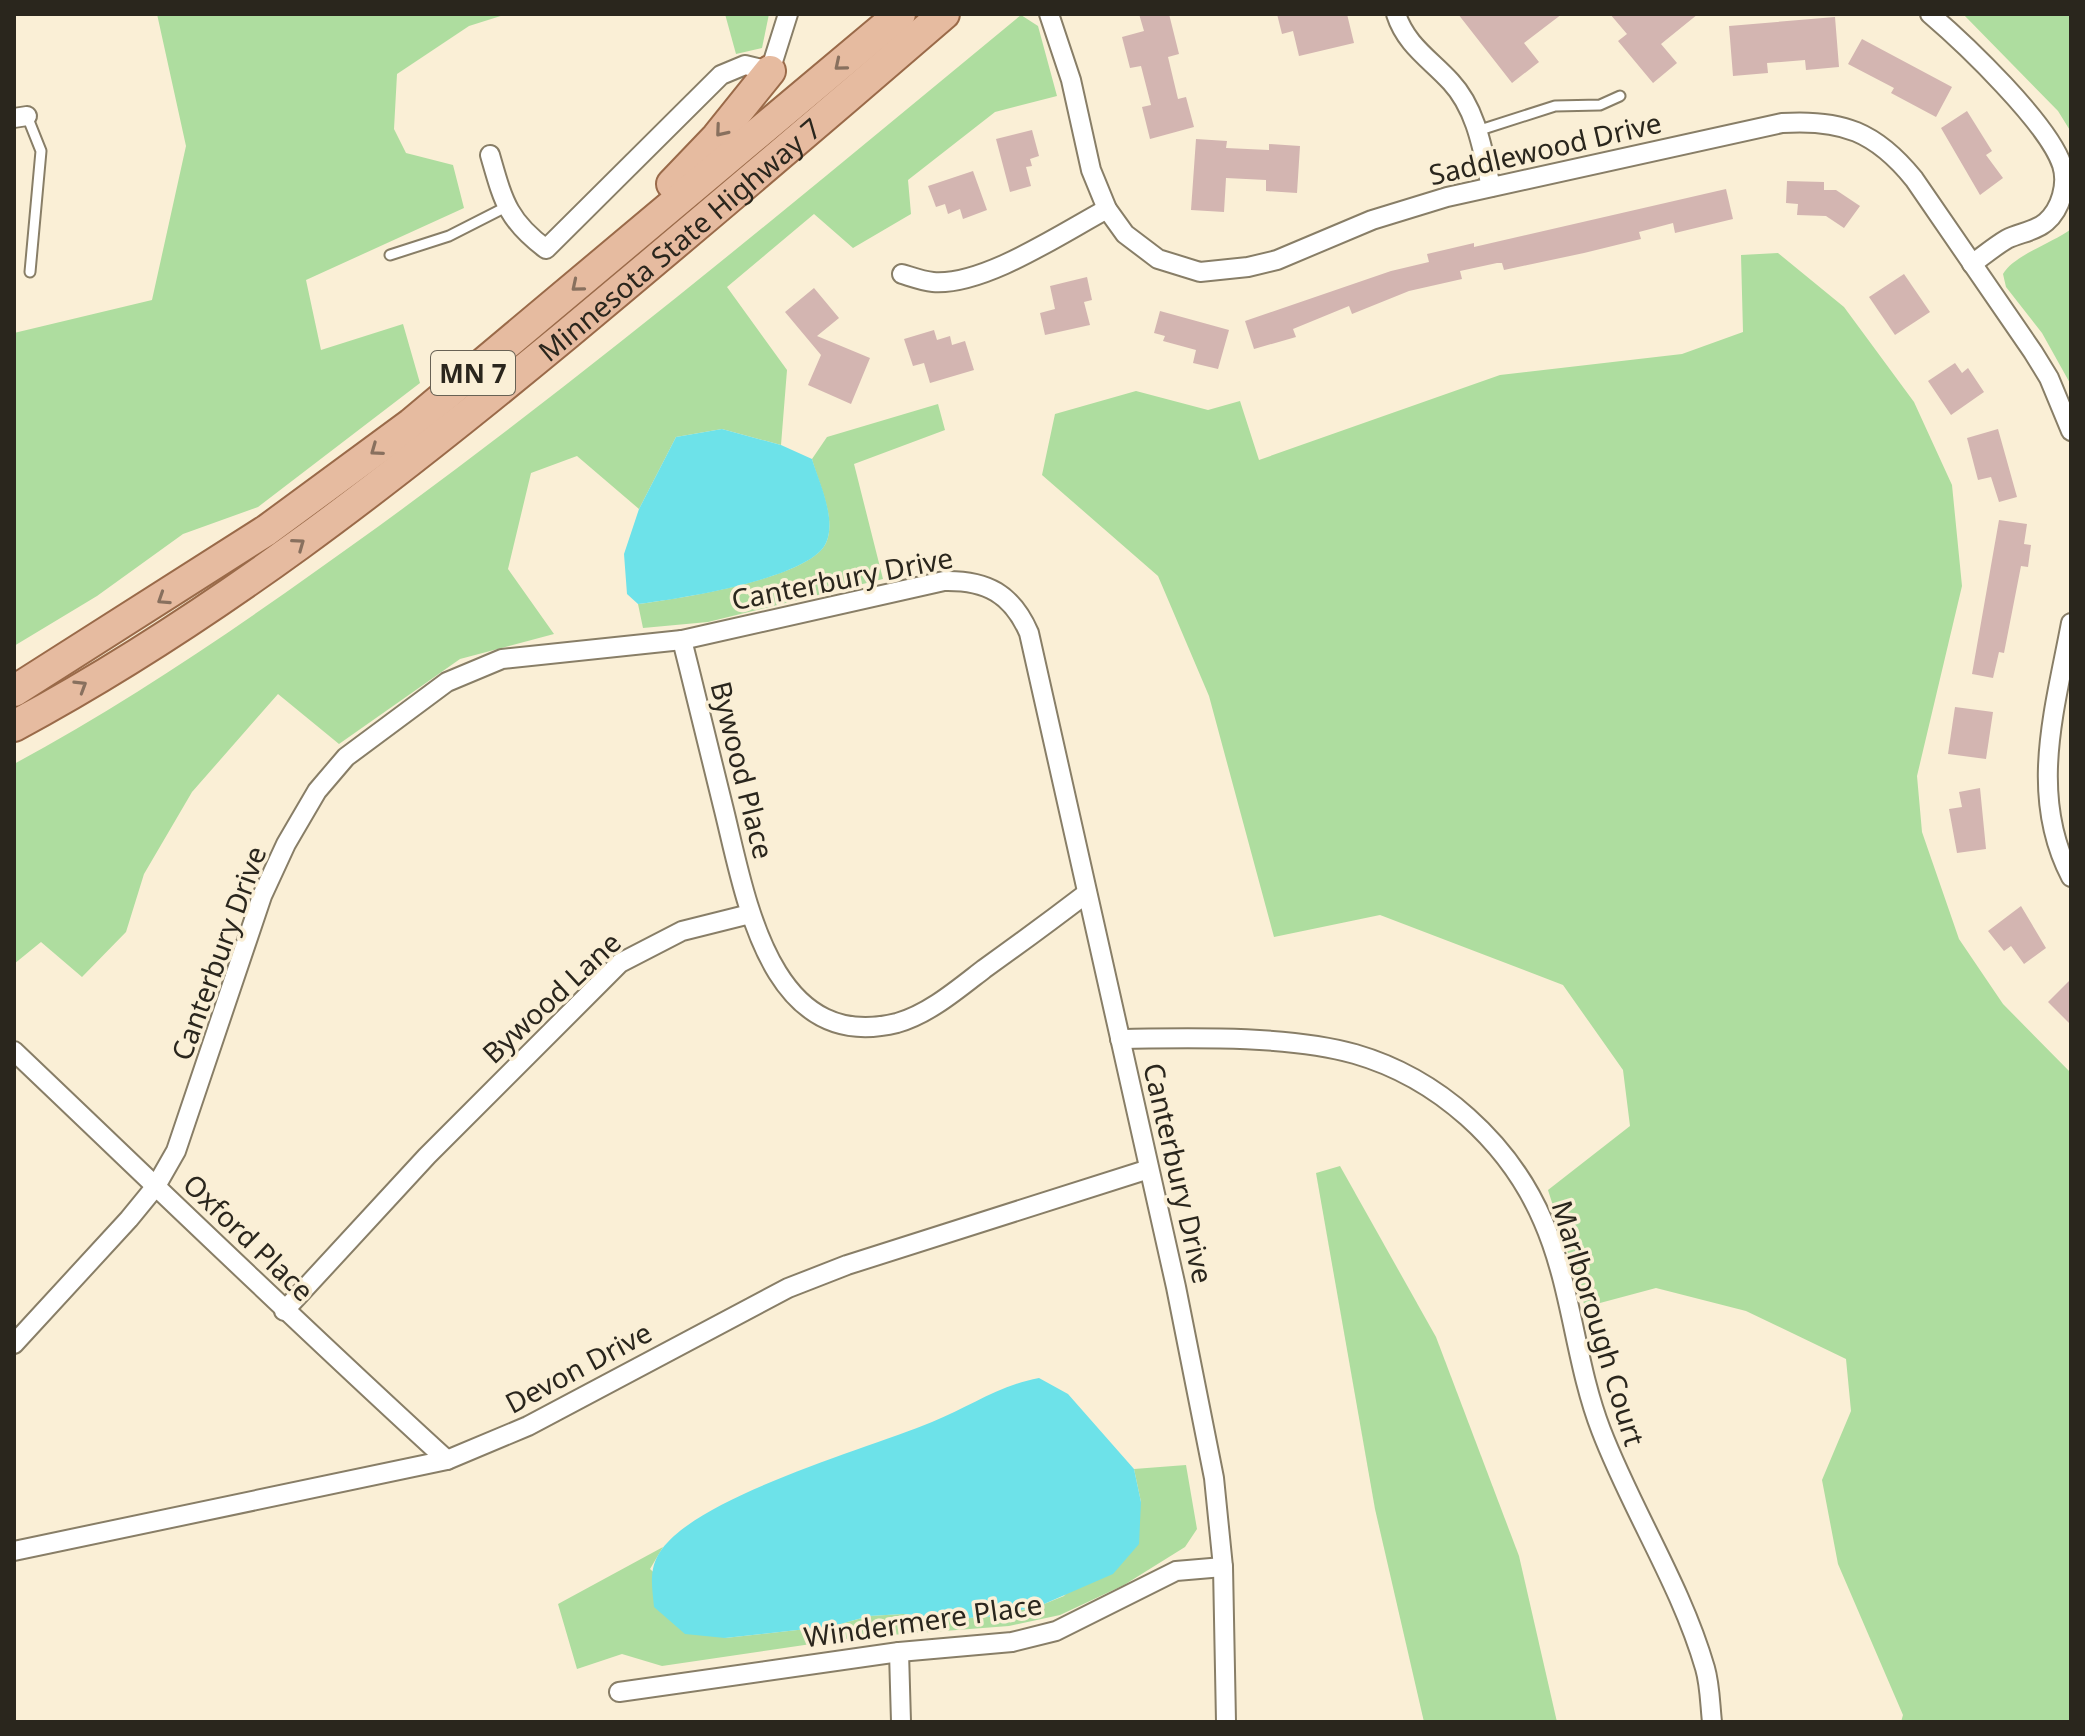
<svg xmlns="http://www.w3.org/2000/svg" width="2085" height="1736" font-family="'Noto Sans',sans-serif">
	<rect width="100%" height="100%" fill="#faefd6"/>
	<g fill="#aedd9f">
		<path d="M157 14H507L469 26 397 74 394 129 406 153 453 165 464 208 306 280 321 350 403 324 420 383 258 507 183 534 97 596 14 646V333L152 300 186 146Z"/>
		<path d="M725 14H769L762 48 736 54Z"/>
		<path d="M1963 14H2071V132L2058 111Z"/>
		<path d="M1021 15 1038 26 1057 96 995 112 908 180 911 214 853 248 814 214 727 287 787 370 781 445 722 429 676 437 639 509 577 456 531 473 508 569 554 634 460 659 339 744 278 694 192 792 144 874 126 932 82 977 41 942 14 964V764C142 695 261 611 379 526 600 365 810 189 1021 15Z"/>
		<path d="M2071 229V385L2042 333 2006 287 2003 274C2014 255 2051 244 2071 229Z"/>
		<path d="M1778 253 1844 307 1914 402 1952 485 1962 586 1917 776 1922 832 1959 939 2003 1004 2071 1073V1722H1901L1903 1715 1838 1564 1822 1480 1851 1411 1846 1359 1746 1311 1656 1288 1585 1307 1548 1190 1630 1126 1623 1070 1563 985 1380 915 1274 937 1209 696 1158 576 1042 475 1055 414 1136 391 1208 410 1240 401 1259 460 1500 375 1682 354 1743 332 1741 255Z"/>
		<path d="M938 404 945 430 854 464 883 579 708 622 643 628 638 604C677 599 809 579 826 543 837 519 818 482 812 459L827 437Z"/>
		<path d="M1340 1166 1436 1337 1519 1556 1557 1722H1424L1375 1509 1316 1173Z"/>
		<path d="M1186 1465 1197 1529 1185 1547 1124 1585 1060 1615 1009 1626 852 1638 662 1666 622 1654 577 1669 558 1604 663 1547 650 1569 725 1638 833 1626 869 1616 903 1614 953 1619 999 1616 1044 1604 1064 1596 1141 1502 1134 1469Z"/>
	</g>
	<g fill="#6de2e9">
		<path d="M722 429 781 445 812 459C819 482 837 519 826 543 810 579 677 599 638 604L627 594 624 554 639 509 676 437Z"/>
		<path d="M1039 1378 1068 1394 1134 1469 1141 1502 1139 1544 1113 1574 1044 1604 999 1616 953 1619 903 1614 869 1616 833 1626 725 1638 685 1634 654 1607C652 1585 648 1568 662 1549 702 1495 866 1449 932 1422 970 1407 997 1386 1039 1378Z"/>
	</g>
	<g fill="#d3b5b1">
		<path d="M1139 14H1169L1179 54 1168 57 1178 99 1186 97 1194 127 1150 139 1142 107 1151 105 1141 66 1130 68 1122 37 1144 31Z"/>
		<path d="M1277 14H1347L1354 43 1299 56 1293 31 1282 34Z"/>
		<path d="M1458 14H1562L1524 43 1539 62 1512 83Z"/>
		<path d="M1610 14H1698L1661 44 1677 63 1653 83 1618 41 1627 34Z"/>
		<path d="M1835 17 1839 67 1806 70 1805 60 1767 63 1768 73 1733 76 1729 26Z"/>
		<path d="M1862 39 1952 87 1936 117 1891 93 1894 88 1848 64Z"/>
		<path d="M1967 111 1992 151 1986 155 2003 178 1980 195 1941 128Z"/>
		<path d="M1032 130 1039 156 1030 159 1032 166 1026 167 1031 186 1010 192 996 139Z"/>
		<path d="M1196 139 1227 141 1226 148 1269 150V144L1300 146 1297 193 1266 191V180L1226 178 1224 212 1191 210Z"/>
		<path d="M973 171 987 210 963 219 960 209 948 214 945 204 936 207 928 186Z"/>
		<path d="M1787 181 1824 182V190H1836L1860 206 1844 228 1826 216 1797 215 1798 204 1786 203Z"/>
		<path d="M1726 189 1733 219 1675 233 1673 223 1639 232 1641 239 1584 253 1504 270 1502 263H1497L1460 271 1462 279 1409 291 1352 314 1349 306 1293 329 1296 337 1254 349 1245 321 1391 271 1429 262 1427 254 1474 243V247Z"/>
		<path d="M1904 274 1930 312 1895 335 1869 297Z"/>
		<path d="M1087 277 1092 300 1084 302 1090 325 1045 335 1040 313 1055 309 1050 286Z"/>
		<path d="M814 288 839 318 817 336 870 358 851 404 808 385 821 355 785 312Z"/>
		<path d="M1160 311 1229 330 1218 369 1193 363 1196 350 1163 341 1165 336 1154 333Z"/>
		<path d="M934 330 937 340 950 336 952 345 965 341 974 370 930 383 924 363 913 366 904 339Z"/>
		<path d="M1955 363 1962 373 1968 368 1984 392 1951 415 1928 381Z"/>
		<path d="M1998 429 2017 497 1999 502 1991 477 1978 480 1967 438Z"/>
		<path d="M1999 520 2027 524 2024 544 2031 545 2028 567 2021 566 2004 653 1999 652 1993 678 1972 674Z"/>
		<path d="M1955 707 1993 712 1986 759 1948 754Z"/>
		<path d="M1980 788 1986 849 1957 853 1949 809 1962 807 1959 792Z"/>
		<path d="M2021 906 2046 948 2024 964 2011 946 2004 951 1988 931Z"/>
		<path d="M2071 979V1025L2048 1002Z"/>
	</g>
	<g fill="none" stroke-linecap="round" stroke-linejoin="round">
		<g stroke="#887e67" stroke-width="13">
			<g id="lane">
				<path d="M27 116 41 151 30 272"/>
				<path d="M1477 131 1555 106 1600 105 1620 96"/>
				<path d="M390 255 449 236 506 207"/>
			</g>
		</g>
		<g stroke="#887e67" stroke-width="22">
			<g id="street">
				<path d="M1049 14 1071 80 1091 170 1107 209 1125 234 1158 259 1200 272 1248 267 1277 260 1372 220 1447 197 1782 123C1842 119 1876 132 1914 179L2033 352 2049 378 2071 431"/>
				<path d="M1396 14C1406 45 1430 59 1451 82 1477 110 1483 152 1491 187"/>
				<path d="M1930 14C1965 44 2048 123 2062 165 2068 184 2061 209 2046 222 2036 231 2019 233 2007 239 1995 246 1983 256 1972 264"/>
				<path d="M14 118 27 116"/>
				<path d="M490 155C503 200 507 220 546 249L721 75 745 65 770 71 788 14"/>
				<path d="M902 274C912 277 923 281 933 282 984 286 1062 233 1107 209"/>
				<path d="M2071 623C2055 709 2028 795 2071 877"/>
				<path d="M682 640C696 695 709 750 723 806 745 893 768 1055 897 1023 929 1014 958 989 984 969 1019 944 1053 919 1087 893"/>
				<path d="M1120 1039C1189 1038 1288 1035 1355 1054 1438 1078 1509 1142 1543 1221 1572 1287 1575 1363 1601 1430 1632 1511 1681 1585 1705 1668 1710 1685 1710 1704 1712 1722"/>
				<path d="M14 1051C158 1188 300 1326 447 1460"/>
				<path d="M284 1311 427 1156 620 963 682 931 750 914"/>
				<path d="M14 1344 129 1219 156 1186 176 1151 262 896 286 844 317 791 346 757 447 682 502 659 682 640 944 581C987 580 1012 594 1029 633L1176 1287 1214 1478 1223 1567 1226 1722"/>
				<path d="M14 1551 447 1460 528 1426 788 1288 847 1265 1149 1169"/>
				<path d="M899 1652 901 1722"/>
				<path d="M619 1692 899 1652 1012 1642 1056 1631 1176 1571 1223 1567"/>
			</g>
		</g>
		<g stroke="#9a6a49" stroke-width="34">
			<g id="primary">
				<path d="M672 184 717 137 770 71"/>
				<path d="M14 691 267 530 411 424 900 14"/>
				<path id="s1" d="M14 726C213 619 393 478 566 335 693 229 819 122 944 14"/>
			</g>
		</g>
		<use href="#lane" stroke="#fff" stroke-width="9"/>
		<use href="#street" stroke="#fff" stroke-width="18"/>
		<use href="#primary" stroke="#e6bba0" stroke-width="30"/>
	</g>
	<defs><path id="oneway-chevron" d="M-2-3.5L2.5 0L-2 3.5" fill="none" stroke-width="1.6" stroke-linecap="round" stroke-linejoin="round" transform="scale(2)"/></defs>
	<g stroke="#88705e">
		<use href="#oneway-chevron" transform="translate(840 65) rotate(140)"/>
		<use href="#oneway-chevron" transform="translate(721 131) rotate(130)"/>
		<use href="#oneway-chevron" transform="translate(577 286) rotate(140)"/>
		<use href="#oneway-chevron" transform="translate(376 450) rotate(144)"/>
		<use href="#oneway-chevron" transform="translate(299 544) rotate(-36)"/>
		<use href="#oneway-chevron" transform="translate(163 599) rotate(147)"/>
		<use href="#oneway-chevron" transform="translate(81 686) rotate(-32)"/>
	</g>
	<g text-anchor="middle" dominant-baseline="central" stroke-width="7" stroke-linejoin="round" paint-order="stroke">
		<rect fill="#faefd6" stroke="#686254" stroke-width="2" x="431" y="351" width="84" height="44" rx="6"/>
		<g font-size="26" font-weight="bold" fill="#2a261d">
			<text x="473" y="373">MN 7</text>
		</g>
		<g font-size="28" fill="#2a261d" stroke="#faefd6">
			<text transform="translate(1545 148) rotate(-13)">Saddlewood Drive</text>
			<text stroke="none"><textPath href="#s1" startOffset="826">Minnesota State Highway 7</textPath></text>
			<text transform="translate(842 578) rotate(-11)">Canterbury Drive</text>
			<text transform="translate(743 770) rotate(76)">Bywood Place</text>
			<text transform="translate(218 953) rotate(-70)">Canterbury Drive</text>
			<text transform="translate(551 997) rotate(-43)">Bywood Lane</text>
			<text transform="translate(1179 1173) rotate(77)">Canterbury Drive</text>
			<text transform="translate(249 1237) rotate(44)">Oxford Place</text>
			<text transform="translate(1599 1323) rotate(73)">Marlborough Court</text>
			<text transform="translate(578 1367) rotate(-28)">Devon Drive</text>
			<text transform="translate(923 1620) rotate(-8)">Windermere Place</text>
		</g>
	</g>
	<rect width="2085" height="1736" fill="none" stroke="#2a261d" stroke-width="32"/>
</svg>
